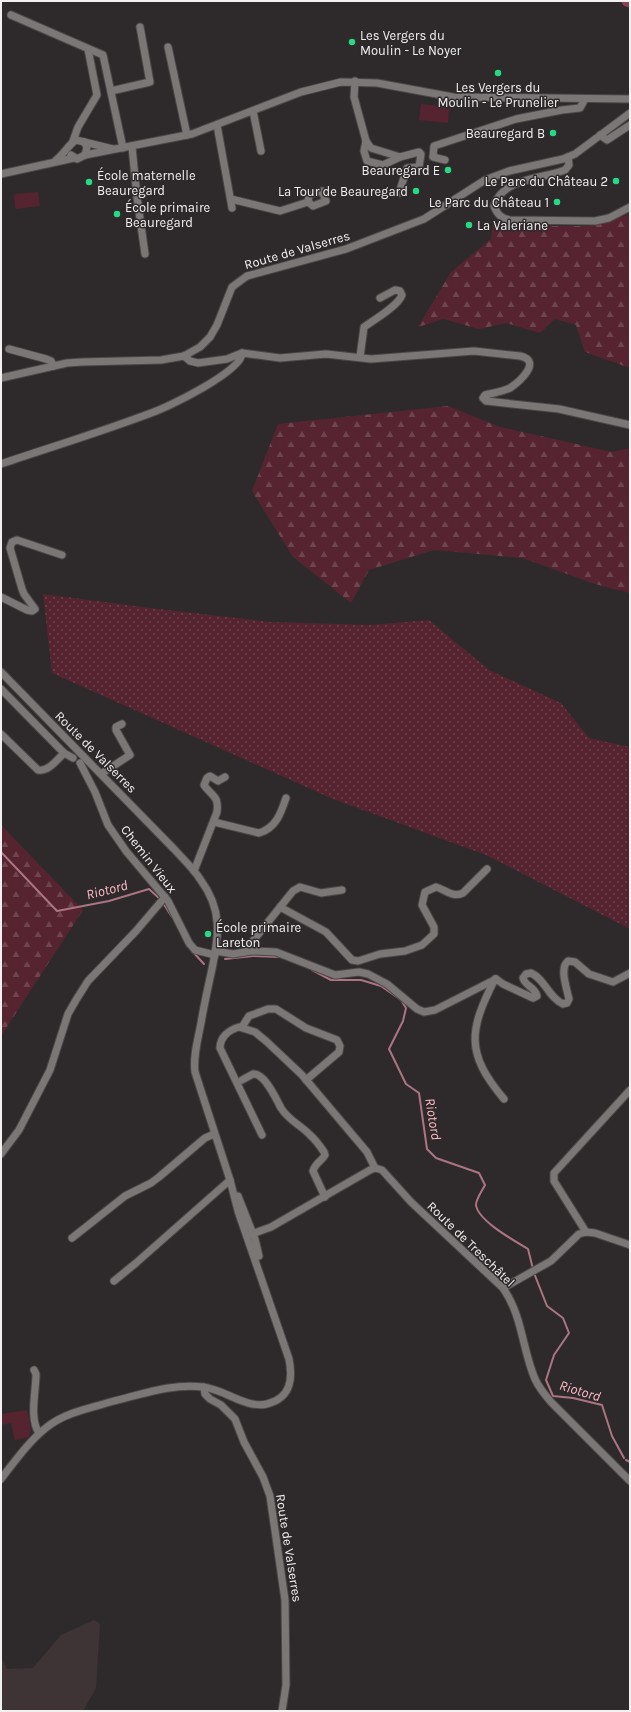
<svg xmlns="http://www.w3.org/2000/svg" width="631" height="1712" font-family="Karla,sans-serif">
	<defs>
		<pattern id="grass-dots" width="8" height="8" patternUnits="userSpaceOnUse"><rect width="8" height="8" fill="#552430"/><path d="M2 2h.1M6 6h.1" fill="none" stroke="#6e444e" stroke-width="1.8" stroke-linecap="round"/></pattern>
		<pattern id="forest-firs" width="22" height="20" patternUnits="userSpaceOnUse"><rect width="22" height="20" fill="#552430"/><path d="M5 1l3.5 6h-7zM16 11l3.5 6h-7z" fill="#6e444e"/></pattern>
	</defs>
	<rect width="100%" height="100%" fill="#2e2a2b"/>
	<path fill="#3e3436" d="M94 1620 100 1624 96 1688 83 1711H1V1657L7 1669 33 1668 61 1635Z"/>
	<path fill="url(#grass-dots)" d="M43 594 150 608 270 622 372 625 429 620 489 670 561 703 589 738 630 747V929L486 855 333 799 52 673Z"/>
	<g fill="url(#forest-firs)">
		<path d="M630 213V368L585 352 576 325 555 319 540 333 506 323 479 329 443 319 418 327 451 272 491 239 493 222 513 226H589L624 216Z"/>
		<path d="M448 406 500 427 612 452 630 448V593L595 584 522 558 434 550 369 570 351 603 293 557 252 491 278 424Z"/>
		<path d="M1 825 83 910 1 1036Z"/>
	</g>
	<g fill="#552430">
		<path d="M421 104 449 107 448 123 419 120Z"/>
		<path d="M38 192 40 206 16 209 15 207 14 196 16 194Z"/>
		<path d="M27 1410 31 1430 29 1437 15 1440 11 1423 1 1425V1414Z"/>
	</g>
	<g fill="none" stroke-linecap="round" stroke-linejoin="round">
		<g stroke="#ab7583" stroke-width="2">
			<path d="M1 852 57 911 109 901 149 889 160 899"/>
			<path d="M163 903 172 917"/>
			<path d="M193 952 204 964"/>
			<path d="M225 959 253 956 280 957"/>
			<path d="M312 970 331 980H361L381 986 401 1000 406 1008 403 1021 389 1049 406 1084 419 1093 427 1149 436 1158 479 1173 485 1185C482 1191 476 1199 476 1205 478 1221 515 1241 528 1249L533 1269"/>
			<path d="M534 1273 547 1306 563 1318 569 1333 554 1355 546 1380 553 1396 573 1398 602 1405 612 1436 624 1458"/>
			<path d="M626 1460 630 1462"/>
		</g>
		<path stroke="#8d4054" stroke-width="11" d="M627 1 630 2"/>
		<g stroke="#4b4848" stroke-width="9">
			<g id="minor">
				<path d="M11 15 103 55 123 148"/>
				<path d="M168 47 187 135"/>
				<path d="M355 81 354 97 366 141 364 151 367 161 383 165 400 157 419 152 421 154 419 167 407 168 399 193"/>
				<path d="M111 91 150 82 140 27"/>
				<path d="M253 111 261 151"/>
				<path d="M217 125 232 208"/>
				<path d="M600 135 607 140 630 125"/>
				<path d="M73 141 78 127 97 95 88 49"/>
				<path d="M366 141 371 148 400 157"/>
				<path d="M132 147 137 197 145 254"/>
				<path d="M71 155 77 159 85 155 87 147 84 142"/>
				<path d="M85 155 192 134 301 92 341 82 377 83 453 97 630 99"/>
				<path d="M568 157 569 165 565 170C542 179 502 178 494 206 497 214 501 219 510 220L595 221 609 218 630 207"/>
				<path d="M56 160C63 155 70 143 76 140L113 149"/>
				<path d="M445 160 433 157 434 146 516 119 562 110 580 108 585 99"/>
				<path d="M1 174 74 158"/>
				<path d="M231 199 280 211 308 202 313 206 326 201 322 191 309 195 308 202"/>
				<path d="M9 349 46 359 51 361 54 366"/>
				<path d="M184 356 190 361 198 363 227 359 242 353 280 358 326 354 371 359 474 351 520 356C543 361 519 382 510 388 502 392 493 393 485 395L483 398 486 401 559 409 630 425"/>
				<path d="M360 357 364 327C374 320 398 306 402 295L400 291 395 290 380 298"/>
				<path d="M1 378 67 363 82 362 161 360 184 356 200 347 210 337 217 325 232 287 247 276 346 249 424 219 485 180 509 171 563 159 575 154 630 113"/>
				<path d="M1 464C51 447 101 432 151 413 167 408 244 370 242 353"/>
				<path d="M1 597 27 610 32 611 35 609 24 594 22 589 10 548 12 542 17 540 62 555"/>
				<path d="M1 672 174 849C183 859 193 868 200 879 223 910 219 935 212 969 208 987 204 1005 201 1023 198 1039 193 1056 195 1072L230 1180 238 1211 289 1359C293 1379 291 1398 267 1404 246 1409 224 1389 203 1387 173 1383 143 1394 114 1401 91 1408 66 1412 47 1427 29 1441 15 1461 1 1479"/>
				<path d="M1 689 64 753 73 758"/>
				<path d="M1 734 38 770C48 772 57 760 64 753"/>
				<path d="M80 763 95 792 108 825 126 851 168 901 189 943 195 950 215 955"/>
				<path d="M101 774 130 755 116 730V727L122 724"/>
				<path d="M214 822 259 833C276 828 281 813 286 798"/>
				<path d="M194 871 217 812C219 795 212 797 204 785L207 778 210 776 218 781 225 777"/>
				<path d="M280 907 326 932 352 960 358 961 380 954 405 951 422 945 434 934V927L422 905 425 892 436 887C446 890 453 898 463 893L487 869"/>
				<path d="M216 951 233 954 251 951 276 952 335 975 359 972 368 974 387 984 417 1009 424 1012 435 1010 496 979"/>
				<path d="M244 952 293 891 300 887 321 893 342 890"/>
				<path d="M495 979C469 1030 465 1053 504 1099"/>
				<path d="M496 979 503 984 533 998 537 996C535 987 525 986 523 978L526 974 531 973C545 979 549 998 563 1004L567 1003 569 999C567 989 559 968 568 961L575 962 589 974 613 982 630 973"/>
				<path d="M242 1027 249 1016 268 1009H276L306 1028 337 1040 340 1046 339 1052 306 1080"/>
				<path d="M242 1080 253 1074C265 1073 276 1099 281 1108 289 1121 301 1125 310 1135 316 1140 320 1146 324 1152L325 1155C322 1161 315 1163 313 1171L325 1197"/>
				<path d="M262 1135 220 1048C220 1037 229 1030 239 1027L255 1032 266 1041 302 1075 367 1152 375 1168"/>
				<path d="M1 1154 19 1130 50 1070 68 1014 76 1000 88 981 136 931 165 897"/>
				<path d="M238 1196 255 1239 259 1256"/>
				<path d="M586 1232 554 1181V1173L630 1090"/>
				<path d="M252 1234 271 1227 370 1170 375 1168 382 1170 411 1202 503 1288C523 1317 522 1349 535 1379 539 1388 545 1395 551 1402L630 1481"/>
				<path d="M72 1238 125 1196 151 1183 159 1177 205 1138 214 1134"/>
				<path d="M114 1281 136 1263 230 1180"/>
				<path d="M503 1288 551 1261 579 1234 586 1232 595 1233 630 1245"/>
				<path d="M34 1370 36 1374C36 1391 29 1419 39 1433"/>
				<path d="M204 1387 205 1394 210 1399 221 1405 235 1419 244 1442 263 1477 270 1496 285 1600 286 1685 282 1711"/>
			</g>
		</g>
		<use href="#minor" stroke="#7b7777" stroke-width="7"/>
	</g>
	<g fill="#27d885" stroke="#2e2a2b" stroke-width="1.5">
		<circle cx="352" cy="42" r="4"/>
		<circle cx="498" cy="73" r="4"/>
		<circle cx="553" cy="133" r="4"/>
		<circle cx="448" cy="170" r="4"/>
		<circle cx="616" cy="181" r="4"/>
		<circle cx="89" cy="182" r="4"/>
		<circle cx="416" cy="191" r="4"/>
		<circle cx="557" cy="202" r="4"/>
		<circle cx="117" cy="214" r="4"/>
		<circle cx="469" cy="225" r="4"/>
		<circle cx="208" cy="934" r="4"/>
	</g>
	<g text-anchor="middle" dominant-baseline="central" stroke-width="3" stroke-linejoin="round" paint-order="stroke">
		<g font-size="13" fill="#f2f0f0" stroke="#2e2a2b" text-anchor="start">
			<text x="360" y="35">Les Vergers du<tspan x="360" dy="15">Moulin - Le Noyer</tspan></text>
			<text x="498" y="87" text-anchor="middle">Les Vergers du<tspan x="498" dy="15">Moulin - Le Prunelier</tspan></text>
			<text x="545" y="133" text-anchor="end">Beauregard B</text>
			<text x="440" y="170" text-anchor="end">Beauregard E</text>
			<text x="97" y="175">École maternelle<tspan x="97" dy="15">Beauregard</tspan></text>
			<text x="608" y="181" text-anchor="end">Le Parc du Château 2</text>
			<text x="408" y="191" text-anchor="end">La Tour de Beauregard</text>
			<text x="549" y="202" text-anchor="end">Le Parc du Château 1</text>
			<text x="125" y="207">École primaire<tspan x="125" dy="15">Beauregard</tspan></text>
			<text x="477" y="225">La Valeriane</text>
			<text x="216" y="927">École primaire<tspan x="216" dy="15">Lareton</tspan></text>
		</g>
		<g font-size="13" fill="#f2f0f0" stroke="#2e2a2b">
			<text transform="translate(297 250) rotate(-16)">Route de Valserres</text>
			<text transform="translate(96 752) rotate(45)">Route de Valserres</text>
			<text transform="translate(149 859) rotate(52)">Chemin Vieux</text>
			<text transform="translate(471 1244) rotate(44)">Route de Treschâtel</text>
			<text transform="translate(289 1548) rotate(81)">Route de Valserres</text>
		</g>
		<g font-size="14" font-style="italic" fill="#ffbac7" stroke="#2e2a2b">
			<text transform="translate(107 890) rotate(-14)">Riotord</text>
			<text transform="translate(433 1119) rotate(81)">Riotord</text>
			<text transform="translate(580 1391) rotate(17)">Riotord</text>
		</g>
	</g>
	<rect width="631" height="1712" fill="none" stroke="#f2f0f0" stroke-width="4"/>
</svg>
